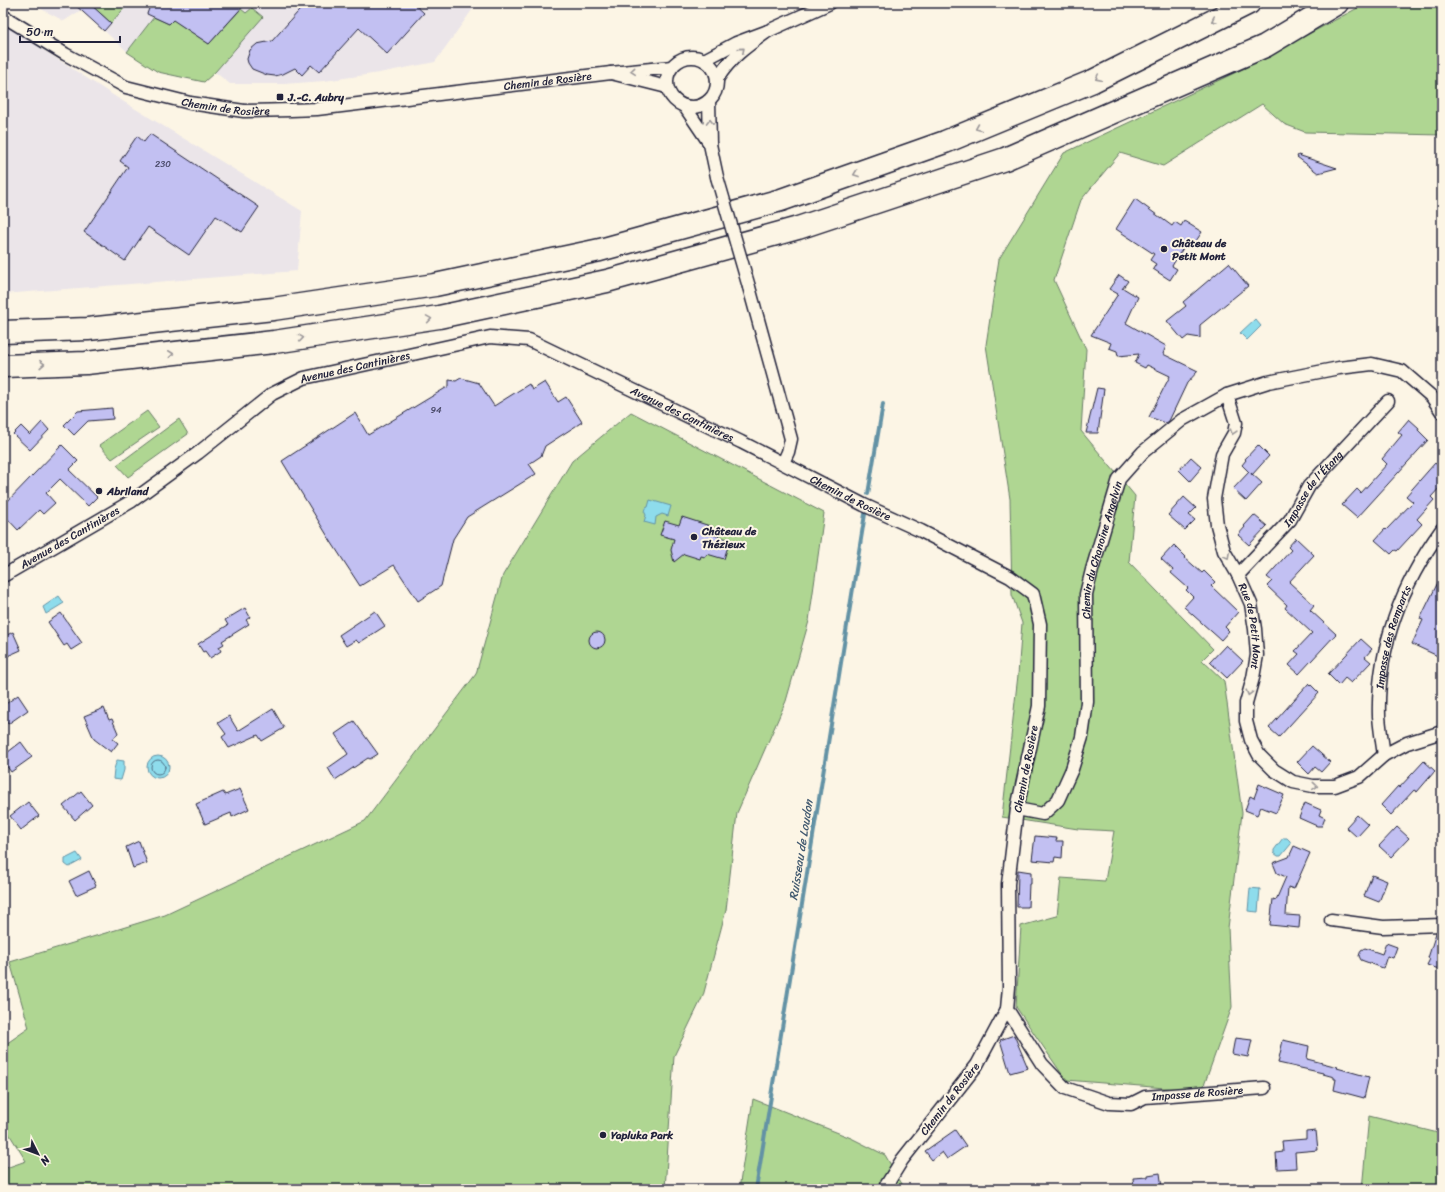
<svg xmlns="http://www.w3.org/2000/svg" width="1445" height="1192" font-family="Sriracha,sans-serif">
	<rect width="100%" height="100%" fill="#fcf5e5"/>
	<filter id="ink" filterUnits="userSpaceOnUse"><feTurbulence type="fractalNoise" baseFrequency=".025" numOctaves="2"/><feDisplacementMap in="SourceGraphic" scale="8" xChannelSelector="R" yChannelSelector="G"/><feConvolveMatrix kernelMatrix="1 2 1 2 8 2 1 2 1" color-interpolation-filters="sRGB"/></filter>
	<g filter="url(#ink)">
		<g fill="#ebe5e9">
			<path d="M30 3H477L435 62 379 73 324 81 284 84H230L215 72 204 82 158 72 129 53 81 10 64 21Z"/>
			<path d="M3 24 116 97 302 211 297 271 3 294Z"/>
		</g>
		<g fill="#afd692" stroke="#687c66">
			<path d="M89 3H129L111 23Z"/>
			<path d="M1367 3H1442V135L1305 132 1284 124 1262 104 1163 166 1120 153 1081 200 1054 280 1086 349 1081 431 1135 496 1129 562 1213 649 1202 660 1224 681 1242 813 1228 928 1232 1007 1202 1091 1066 1080 1016 1007 1021 926 1057 916 1061 878 1105 881 1114 831 1078 829 1002 817 1018 675 1022 623 1012 595 1010 499 986 345 999 259 1064 153 1245 68Z"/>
			<path d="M252 8 263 17 215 72 204 82 158 72 127 52 154 17 169 24 176 15 178 23 209 44 241 9 246 13Z"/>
			<path d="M147 411 159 427 112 459 99 445Z"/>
			<path d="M631 412 824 513 809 621 786 701 737 813 726 910 703 996 674 1056 665 1189H3V1169L26 1161 3 1124V1046L29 1028 10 962 165 915 365 821 476 674 503 575 572 461Z"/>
			<path d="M179 419 188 434 128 477 117 465Z"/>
			<path d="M753 1099 851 1138 885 1155 905 1189H739Z"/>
			<path d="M1369 1116 1442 1134V1189H1362Z"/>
		</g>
		<g fill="#8edcec" stroke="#6392a5">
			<path d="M1255 319 1261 326 1247 340 1240 333Z"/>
			<path d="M650 500 671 506 668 516 662 514 656 517 655 525 644 522 646 515 644 511 646 508 648 507Z"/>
			<path d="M59 596 64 603 46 614 43 607Z"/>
			<circle cx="158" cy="767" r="11"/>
			<path d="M117 760 124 761V770L121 780 113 779 114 769Z"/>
			<path d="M1283 838H1287L1290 841 1291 844 1281 856H1278L1274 853V850Z"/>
			<path d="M77 853 82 860 69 867 65 864V859Z"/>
			<path d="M1250 888 1260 889 1258 912 1248 911Z"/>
		</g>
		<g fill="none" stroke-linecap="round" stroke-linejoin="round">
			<circle stroke="#4d6c82" stroke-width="1" cx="158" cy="767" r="7"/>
			<g stroke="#6392a5" stroke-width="4">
				<path d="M868 494 883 404"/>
				<path d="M756 1189 865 514"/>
			</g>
		</g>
		<g fill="#c2c0f2" stroke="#22223b">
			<path d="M73 3H89L111 23 104 31Z"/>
			<path d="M151 3H246L209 44 173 20 169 24 147 14Z"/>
			<path d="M306 3H413L424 13 387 54 359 28 319 72 311 65 302 75 295 68 283 74 275 76 267 75 252 69 248 63 247 59 250 50 257 44 272 41Z"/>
			<path d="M150 134 259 207 242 232 216 216 189 255 148 227 125 261 84 232 128 167 120 161 137 136 144 142Z"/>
			<path d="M1298 155 1337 168 1318 173 1297 157Z"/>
			<path d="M1135 199 1172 226 1175 222 1181 226 1184 221 1202 232 1194 244 1188 240 1172 266 1177 269 1170 280 1153 269 1156 264 1150 260 1154 254 1116 229Z"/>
			<path d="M1229 263 1248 286 1200 325V338L1188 336 1183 340 1167 321 1186 306 1183 302Z"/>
			<path d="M1119 275 1128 281 1122 289 1123 288 1138 297 1126 323 1166 346 1163 354 1198 371 1187 383 1169 421 1166 423 1149 417 1170 376 1147 365 1145 368 1135 363 1139 354 1118 356 1117 351 1109 348 1111 343 1091 335 1118 294 1109 289Z"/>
			<path d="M461 378 479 383 494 406 529 384 532 390 545 382 558 402 566 397 582 422 545 446 541 456 529 464 536 474 467 517 453 539 441 586 418 601 394 565 360 586 330 540 282 461 355 413 368 435 449 386V380L456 381Z"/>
			<path d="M1097 388 1104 389 1098 433H1086Z"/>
			<path d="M112 408 113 419 88 421 74 435 64 425 78 411Z"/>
			<path d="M1409 419 1419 428 1418 430 1428 440 1357 518 1342 505 1357 489 1361 493 1387 464 1382 459 1402 435 1398 432Z"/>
			<path d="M42 422 49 430 30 450 13 434 21 426 30 435Z"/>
			<path d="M62 445 78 461 69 470 97 497 88 506 60 479 46 493 55 503 43 514 39 510 18 530 3 514V506Z"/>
			<path d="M1258 445 1269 456 1252 475 1251 473 1262 483 1246 501 1233 489 1249 472 1242 465 1246 460 1245 459Z"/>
			<path d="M1191 457 1202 467 1190 481 1179 470Z"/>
			<path d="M1435 463 1442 469V485L1431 497 1434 500 1417 519 1422 524 1397 551 1395 550 1391 554 1375 540 1385 529 1386 530 1413 502 1406 496Z"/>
			<path d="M1184 497 1196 508 1189 515 1195 520 1185 530 1168 515Z"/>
			<path d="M1254 515 1267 526 1249 545 1238 535 1245 527 1244 526Z"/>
			<path d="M682 517 713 527 714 535 730 540 724 559 707 554 705 557 701 556 700 559 684 554 674 562 671 550 674 539 660 535 665 521 679 525Z"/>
			<path d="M1296 538 1314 555 1289 582 1314 605 1310 610 1336 634 1299 674 1289 665 1299 654 1295 651 1312 633 1285 608 1287 605 1267 586 1272 581 1267 577 1291 550 1288 547Z"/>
			<path d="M1174 545 1186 557 1185 558 1202 573 1204 571 1215 582 1211 586 1238 612 1225 627 1229 631 1221 640 1184 607 1193 597 1186 590 1188 588 1171 573 1173 570 1161 559Z"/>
			<path d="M1442 574V658L1412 644 1423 620 1420 619Z"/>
			<path d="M245 608 250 617 246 620 249 624 222 641 224 644 219 647 221 651 210 658 205 651 203 652 198 644 228 625 225 620Z"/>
			<path d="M375 611 385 626 359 643 356 640 346 646 339 635Z"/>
			<path d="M61 613 82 643 71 650 67 644 64 646 48 622Z"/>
			<circle cx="597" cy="640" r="8"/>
			<path d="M13 632 21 650 3 658V637Z"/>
			<path d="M1361 639 1372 649 1365 657 1371 662 1351 683 1345 678 1339 685 1328 674Z"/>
			<path d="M1226 645 1243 661 1227 678 1210 662Z"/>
			<path d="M1309 683 1319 693 1279 737 1269 728Z"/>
			<path d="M18 695 28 710 8 724 3 716V706Z"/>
			<path d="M104 708 109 720 112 719 118 733 113 739 118 743 111 752 94 739 84 716Z"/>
			<path d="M273 709 284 728 262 741 258 735 229 748 222 737 226 734 218 723 229 716 238 731Z"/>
			<path d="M354 721 378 754 370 759 368 758 335 780 328 768 348 754 335 734Z"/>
			<path d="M21 742 32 757 11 772 3 761V756Z"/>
			<path d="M1312 746 1330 762 1321 772 1315 767 1309 774 1297 762Z"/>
			<path d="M1424 761 1435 771 1417 792 1414 790 1391 815 1381 805 1398 786 1399 788Z"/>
			<path d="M1259 784 1284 795 1276 813 1261 807 1257 815 1245 810 1250 796 1254 798Z"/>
			<path d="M240 789 249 809 232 817 231 813 205 824 196 804 223 792 225 795Z"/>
			<path d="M81 791 92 805 75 820 63 806Z"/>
			<path d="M28 802 39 816 21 830 10 816Z"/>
			<path d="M1305 803 1321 810 1319 815 1325 818 1322 826H1317L1299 818Z"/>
			<path d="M1357 815 1368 825 1357 837 1346 827Z"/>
			<path d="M1397 827 1409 838 1391 857 1379 846Z"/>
			<path d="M1035 836 1057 838 1056 841H1063L1062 858 1055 857 1054 862 1032 860Z"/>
			<path d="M139 841 147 863 133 868 126 847Z"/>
			<path d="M1294 846 1310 853 1294 889 1288 887 1286 915 1300 916 1299 928 1270 925 1273 899 1276 900 1286 877 1277 873 1273 863 1289 857Z"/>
			<path d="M1018 870 1031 872V884H1029L1028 907H1017Z"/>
			<path d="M89 871 96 886 76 895 69 881Z"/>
			<path d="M1372 875 1387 881 1379 902 1364 896Z"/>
			<path d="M1442 932V961L1439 969 1427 965 1430 959 1428 958 1436 933Z"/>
			<path d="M1386 943 1397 947 1393 958 1387 956 1383 968 1361 960 1359 956 1361 950 1365 948 1382 954Z"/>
			<path d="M1014 1035 1028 1068 1010 1073 1000 1040Z"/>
			<path d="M1235 1038 1252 1040 1248 1057 1232 1054Z"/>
			<path d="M1283 1040 1309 1046 1307 1059 1338 1067 1337 1068 1369 1077 1364 1098 1334 1090 1336 1079H1334V1077L1323 1074V1073L1278 1063Z"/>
			<path d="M955 1130 966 1146 947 1159 942 1152 932 1160 925 1151Z"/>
			<path d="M1316 1131 1318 1150 1295 1152 1296 1168 1277 1169 1276 1153 1283 1152 1282 1141 1306 1139V1132Z"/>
			<path d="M1160 1173 1162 1188 1134 1189 1133 1178 1148 1177V1175Z"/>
		</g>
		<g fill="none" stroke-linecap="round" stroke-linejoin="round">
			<g stroke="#22223b" stroke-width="15">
				<g id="street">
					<path id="s1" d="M3 16 65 54 126 87 190 103 244 111 291 110 317 109 611 73"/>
					<path d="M768 31 830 3"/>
					<circle cx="692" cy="82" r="25"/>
					<path d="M704 60 736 43 768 31C747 46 732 56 717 79"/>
					<path d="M667 87 611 73 672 67"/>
					<path d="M685 107 710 144 709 101"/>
					<path d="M710 144 717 177"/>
					<path d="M749 287 791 439 788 452 783 463"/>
					<path id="s2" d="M1227 395 1236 423 1234 433 1222 454 1214 499 1217 525 1224 551 1238 575 1251 604 1255 629 1257 655 1253 678 1246 703V721L1251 740 1259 755 1274 770 1293 782 1313 786H1335L1359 777 1384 755 1407 743 1442 732"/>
					<path id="s3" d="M1238 575 1290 520 1309 486 1388 401"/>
					<path id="s4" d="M3 576 132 501 198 453 272 394 304 378 490 337 529 340 741 442 864 505 921 531 1010 577 1033 594 1040 624 1039 706 1017 809 1008 884 1009 987 1007 1009 977 1065 902 1160 884 1189"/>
					<path id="s5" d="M1384 755C1382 742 1380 729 1379 716 1377 648 1402 584 1442 529"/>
					<path id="s6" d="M1017 809 1043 814 1058 800 1072 769 1082 737 1087 702 1086 594 1092 570 1119 479 1143 452 1182 420 1227 395 1268 382 1339 368 1372 364 1402 371 1432 397 1442 412"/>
					<path d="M1331 920 1383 927 1442 925"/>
					<path id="s7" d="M1007 1009 1042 1064 1065 1088 1109 1103 1131 1104 1145 1097 1264 1088"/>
				</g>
			</g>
			<g stroke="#22223b" stroke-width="25">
				<g id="highway">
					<path d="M3 332 88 329 273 309 435 285 600 250 781 200 945 142 1093 81 1249 3"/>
					<path d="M3 366 86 363 274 342 439 317 607 281 798 228 1005 159 1265 46 1337 3"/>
				</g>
			</g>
			<use href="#street" stroke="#fcf5e5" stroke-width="12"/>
			<use href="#highway" stroke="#fcf5e5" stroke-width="22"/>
			<g stroke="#22223b" stroke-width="15" stroke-linecap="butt">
				<path id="street-bridge" d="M717 177 749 287"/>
			</g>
			<use href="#street-bridge" stroke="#fcf5e5" stroke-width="12"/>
		</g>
		<defs><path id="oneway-chevron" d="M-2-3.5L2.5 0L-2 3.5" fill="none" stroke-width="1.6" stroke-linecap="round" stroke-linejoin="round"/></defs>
		<g stroke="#9a9698">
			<use href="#oneway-chevron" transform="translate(1214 20) rotate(154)"/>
			<use href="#oneway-chevron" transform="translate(742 50) rotate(-40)"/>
			<use href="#oneway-chevron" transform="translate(633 71) rotate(175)"/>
			<use href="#oneway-chevron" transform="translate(1098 78) rotate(154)"/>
			<use href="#oneway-chevron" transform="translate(710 122) rotate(-91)"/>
			<use href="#oneway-chevron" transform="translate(978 128) rotate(157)"/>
			<use href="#oneway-chevron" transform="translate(856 174) rotate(160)"/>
			<use href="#oneway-chevron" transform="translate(429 319) rotate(-9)"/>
			<use href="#oneway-chevron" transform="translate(301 338) rotate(-9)"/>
			<use href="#oneway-chevron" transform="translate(171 354) rotate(-6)"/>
			<use href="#oneway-chevron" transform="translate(42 364) rotate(-2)"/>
			<use href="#oneway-chevron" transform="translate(1233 432) rotate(108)"/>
			<use href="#oneway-chevron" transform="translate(1227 556) rotate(62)"/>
			<use href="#oneway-chevron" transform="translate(1249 693) rotate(105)"/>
			<use href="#oneway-chevron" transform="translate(1315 786) rotate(5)"/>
		</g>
	</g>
	<g fill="#22223b" stroke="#fcf5e5" stroke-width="1.5">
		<rect x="276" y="93" width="8" height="8" rx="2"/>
		<circle cx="1164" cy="249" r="4"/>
		<circle cx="99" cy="491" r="4"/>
		<circle cx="694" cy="537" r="4"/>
		<circle cx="603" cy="1135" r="4"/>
	</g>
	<g text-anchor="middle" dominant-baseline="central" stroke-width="4" stroke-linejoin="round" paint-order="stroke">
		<g font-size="9" fill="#4a4a69">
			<text x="163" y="164">230</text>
			<text x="436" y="410">94</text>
		</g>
		<g font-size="11" fill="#22223b" stroke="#fcf5e5">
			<text stroke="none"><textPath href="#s1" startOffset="568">Chemin de Rosière</textPath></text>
			<text stroke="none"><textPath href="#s1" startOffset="244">Chemin de Rosière</textPath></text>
			<text stroke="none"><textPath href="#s4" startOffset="413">Avenue des Cantinières</textPath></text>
			<text stroke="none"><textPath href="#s4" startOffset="761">Avenue des Cantinières</textPath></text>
			<text stroke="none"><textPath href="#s3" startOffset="115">Impasse de l'Étang</textPath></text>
			<text stroke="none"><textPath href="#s4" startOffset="949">Chemin de Rosière</textPath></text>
			<text stroke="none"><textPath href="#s4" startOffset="77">Avenue des Cantinières</textPath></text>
			<text stroke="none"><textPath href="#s6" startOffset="304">Chemin du Chanoine Angelvin</textPath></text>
			<text stroke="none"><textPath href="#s2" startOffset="244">Rue de Petit Mont</textPath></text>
			<text stroke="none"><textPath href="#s5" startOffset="120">Impasse des Remparts</textPath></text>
			<text transform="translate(1026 769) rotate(-79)">Chemin de Rosière</text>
			<text stroke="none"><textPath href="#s7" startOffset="235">Impasse de Rosière</textPath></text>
			<text transform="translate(950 1099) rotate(-52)">Chemin de Rosière</text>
		</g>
		<g font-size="11" font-weight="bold" fill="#22223b" stroke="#fcf5e5" text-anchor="start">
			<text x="288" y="97">J.-C. Aubry</text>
			<text x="1172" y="243">Château de<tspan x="1172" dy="13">Petit Mont</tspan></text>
			<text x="107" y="491">Abriland</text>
			<text x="702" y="531">Château de<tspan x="702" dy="13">Thézieux</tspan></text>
			<text x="611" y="1135">Yapluka Park</text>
		</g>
		<g font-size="12" font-style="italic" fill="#425a70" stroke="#fcf5e5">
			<text transform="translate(801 850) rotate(-81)">Ruisseau de Loudon</text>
		</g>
	</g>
	<rect width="1445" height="1192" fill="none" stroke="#fcf5e5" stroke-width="16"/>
	<rect x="8" y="8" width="1429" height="1176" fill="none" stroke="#22223b" stroke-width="1.5" filter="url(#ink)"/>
	<g transform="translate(38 1154) rotate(132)" stroke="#fcf5e5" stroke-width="3" paint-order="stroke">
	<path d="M0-3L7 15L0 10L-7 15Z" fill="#22223b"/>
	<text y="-6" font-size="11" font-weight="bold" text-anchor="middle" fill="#22223b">N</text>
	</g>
	<path d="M20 36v6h100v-6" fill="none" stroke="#22223b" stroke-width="2"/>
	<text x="26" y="36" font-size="12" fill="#22223b" stroke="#fcf5e5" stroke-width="3" paint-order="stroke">50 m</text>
</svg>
